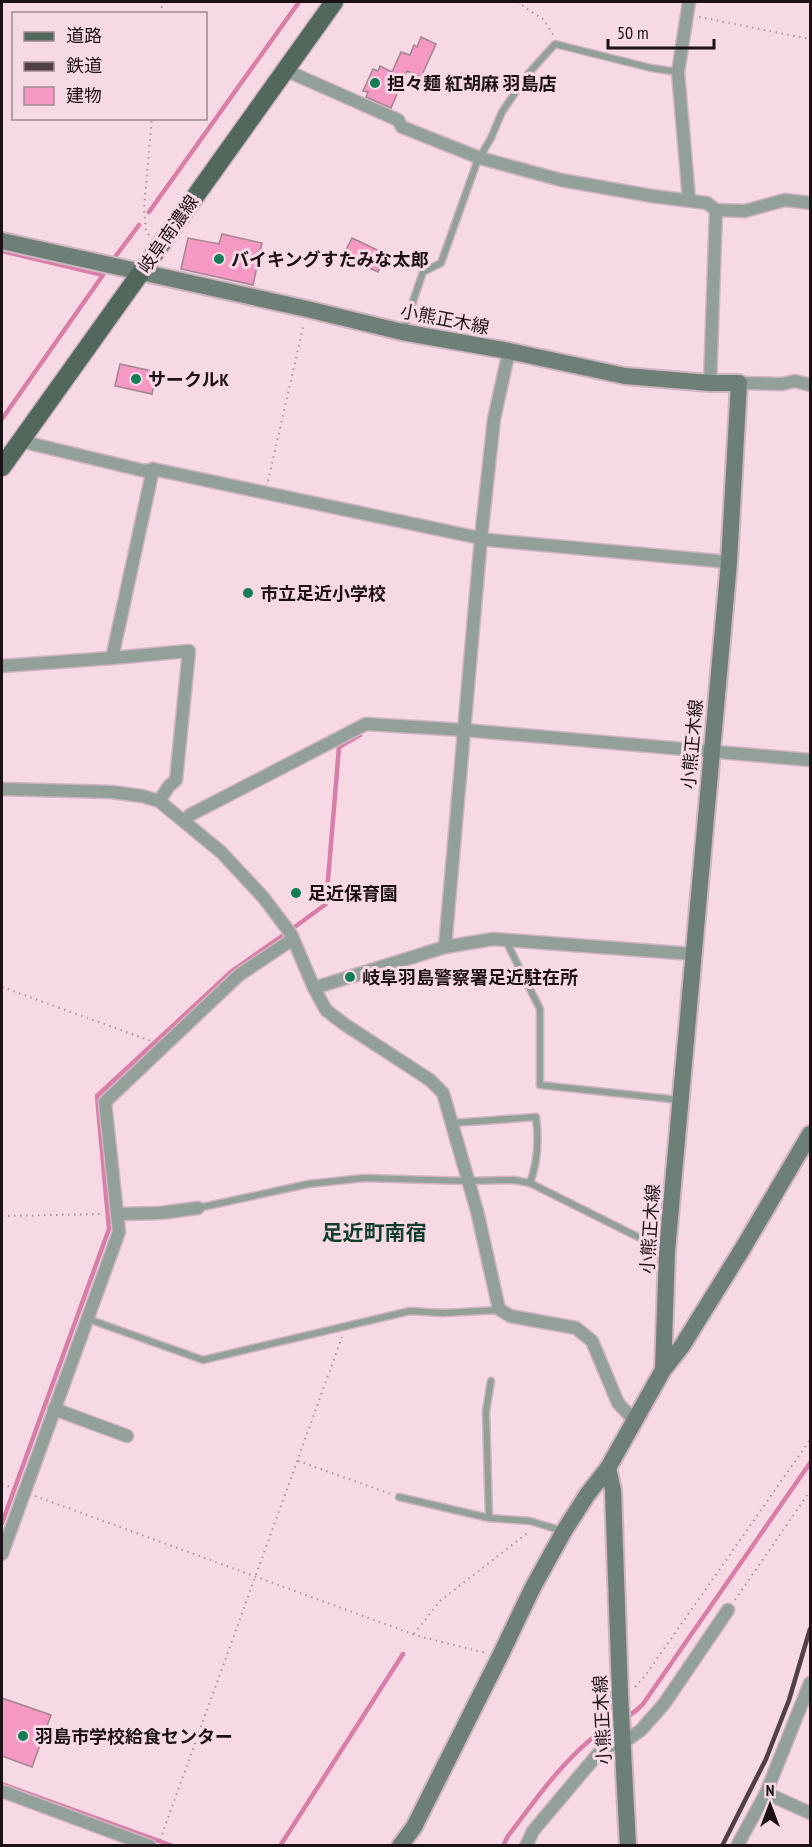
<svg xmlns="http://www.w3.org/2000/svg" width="812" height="1847" font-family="'PT Sans Narrow','Noto Sans JP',sans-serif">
	<rect width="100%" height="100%" fill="#f7d9e5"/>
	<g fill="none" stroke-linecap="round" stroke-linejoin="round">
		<g stroke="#d97ea9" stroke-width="4.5">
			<path d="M149 212 299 2"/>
			<path d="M2 251 103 275 2 419"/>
			<path d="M115 257 139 225"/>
			<path d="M296 926 326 904 339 747 360 735"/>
			<path d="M2 1523 109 1229 97 1096 232 971 282 936"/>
			<path d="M2 1784 173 1846"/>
			<path d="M280 1846 403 1654"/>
			<path d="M503 1846 508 1836C534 1802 557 1768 590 1740 606 1726 629 1720 643 1704L810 1463"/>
		</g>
	</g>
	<g fill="#f598c3" stroke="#a08590" stroke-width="1.5">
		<path d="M421 37 436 44 421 77 407 71 391 108 366 97 368 92 363 91 373 69 378 71 380 66 392 72 401 52 410 55 414 45 417 47Z"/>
		<path d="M222 234 262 243 253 285 181 269 188 238 219 244Z"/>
		<path d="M352 238 386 254 378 272 343 256Z"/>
		<path d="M120 364 157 372 152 394 115 386Z"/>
		<path d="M2 1698 51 1715 32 1767 2 1756Z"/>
	</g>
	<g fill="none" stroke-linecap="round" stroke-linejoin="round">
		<g stroke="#cfb5c0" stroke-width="9">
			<g id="lane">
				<path d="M403 331 423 272 441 263 477 162 491 138 502 112 528 74 555 44 651 68 678 72"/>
				<path d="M506 941 540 1009V1085L680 1100"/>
				<path d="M453 1123 536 1117C539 1140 538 1161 530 1183"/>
				<path d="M198 1208 308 1184 364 1178 467 1181 514 1180 530 1183 664 1250"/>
				<path d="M88 1319 203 1360 410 1311 443 1313 499 1310"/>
				<path d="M491 1381 486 1411 489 1518 530 1521 563 1531"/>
				<path d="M399 1497 489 1518"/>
			</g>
		</g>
		<g stroke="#cfb5c0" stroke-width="15">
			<g id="street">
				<path d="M285 70 398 120 402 127 480 158 561 180 652 196 707 203 716 210 745 211 785 200 810 203"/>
				<path d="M689 200 678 72 689 2"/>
				<path d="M710 383 716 210"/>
				<path d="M739 383 782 384 795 381 810 385"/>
				<path d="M20 441 145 471 153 469 489 540 729 562"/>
				<path d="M153 469 112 658 189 651 176 780 169 786 159 801"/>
				<path d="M2 666 112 658"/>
				<path d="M2 789 112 792 142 796 159 801 221 852 263 897 291 934 314 988 326 1010 344 1024 430 1080 443 1093 477 1211 499 1309 510 1316 576 1328 592 1341 618 1403 634 1420"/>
				<path d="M184 821 190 815 366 724 464 730 810 760"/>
				<path d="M445 947 481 538 494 419 509 351"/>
				<path d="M314 988 445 947 493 939 693 954"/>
				<path d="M118 1214 160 1213 198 1208"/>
				<path d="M54 1409 127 1436"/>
				<path d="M2 1554 119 1232 105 1102 239 975 293 939"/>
				<path d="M2 1791 150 1846"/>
				<path d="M766 1793 810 1813"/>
				<path d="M526 1846 533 1831 597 1755 604 1748 627 1740 641 1730 664 1704 728 1610"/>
				<path d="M737 1846 766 1793 810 1683"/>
			</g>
		</g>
		<g stroke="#cfb5c0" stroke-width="20">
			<g id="secondary">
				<path d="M2 241 307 309 402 332 509 351 625 376 710 383H739L729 562 667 1251 663 1370"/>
				<path d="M608 1468 613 1490 620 1694 628 1846"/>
				<path d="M400 1846 414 1827 500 1656 532 1589 564 1531 587 1495 608 1468 663 1370 682 1346 743 1248 810 1134"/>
			</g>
		</g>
		<g stroke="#cfb5c0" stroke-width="21">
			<path id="primary" d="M2 467 334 2"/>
		</g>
		<g stroke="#ab949d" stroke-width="2" stroke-dasharray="1.5 4.5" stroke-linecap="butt">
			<path d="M517 2 544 20 554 36"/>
			<path d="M161 14 162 2"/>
			<path d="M699 17 810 39"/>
			<path d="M149 235 146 232 144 208 152 118"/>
			<path d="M268 481 304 323"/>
			<path d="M2 987 151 1041"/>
			<path d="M2 1216 104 1214"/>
			<path d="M298 1461 391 1494"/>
			<path d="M2 1484 13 1488"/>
			<path d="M35 1496 418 1636 486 1653"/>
			<path d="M735 1600 810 1491"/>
			<path d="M414 1634 440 1601 530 1531"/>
			<path d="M635 1687 645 1676 810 1440"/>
			<path d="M160 1840 342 1337"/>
		</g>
		<use href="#lane" stroke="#939f99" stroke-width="6"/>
		<use href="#street" stroke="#939f99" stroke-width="12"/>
		<use href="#secondary" stroke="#6d7f76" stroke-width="16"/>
		<use href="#primary" stroke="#52685d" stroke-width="18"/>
		<path stroke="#504148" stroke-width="4.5" d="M722 1846 766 1759 789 1700 810 1629"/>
	</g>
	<g fill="#147c57" stroke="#f7d9e5" stroke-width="2">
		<circle cx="375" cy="83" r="6"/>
		<circle cx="219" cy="259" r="6"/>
		<circle cx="136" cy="379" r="6"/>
		<circle cx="248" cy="593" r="6"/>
		<circle cx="296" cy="893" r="6"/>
		<circle cx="350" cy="977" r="6"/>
		<circle cx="23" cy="1736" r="6"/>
	</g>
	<g text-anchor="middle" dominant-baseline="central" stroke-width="6" stroke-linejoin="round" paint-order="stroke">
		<g font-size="18" font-weight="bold" fill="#1b1116" stroke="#f7d9e5" text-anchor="start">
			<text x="387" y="83">担々麺 紅胡麻 羽島店</text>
			<text x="231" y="259">バイキングすたみな太郎</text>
			<text x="148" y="379">サークルK</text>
			<text x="260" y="593">市立足近小学校</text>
			<text x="308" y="893">足近保育園</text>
			<text x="362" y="977">岐阜羽島警察署足近駐在所</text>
			<text x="35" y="1736">羽島市学校給食センター</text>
		</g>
		<g font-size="18" fill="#1b1116" stroke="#f7d9e5">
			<text transform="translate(168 234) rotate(-55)">岐阜南濃線</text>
			<text transform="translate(445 319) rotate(11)">小熊正木線</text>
			<text transform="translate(692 744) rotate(-85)">小熊正木線</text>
			<text transform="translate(650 1229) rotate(-86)">小熊正木線</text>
			<text transform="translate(602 1720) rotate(-93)">小熊正木線</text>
		</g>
		<g font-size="21" font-weight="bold" fill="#103e2b" stroke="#f7d9e5">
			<text x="374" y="1232">足近町南宿</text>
		</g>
	</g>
	<rect width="812" height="1847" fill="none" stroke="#1b1116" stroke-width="6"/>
	<rect x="12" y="12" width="195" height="108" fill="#f7d9e5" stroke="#9f8992" stroke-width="1.5"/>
	<rect x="24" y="32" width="30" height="9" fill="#52685d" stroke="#9f8992" stroke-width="1.5"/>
	<text x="66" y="42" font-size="18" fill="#1b1116">道路</text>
	<rect x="24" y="62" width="30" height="9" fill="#504148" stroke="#9f8992" stroke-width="1.5"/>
	<text x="66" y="72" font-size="18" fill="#1b1116">鉄道</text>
	<rect x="24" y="87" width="30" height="18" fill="#f598c3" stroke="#9f8992" stroke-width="1.5"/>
	<text x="66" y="102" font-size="18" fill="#1b1116">建物</text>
	<g transform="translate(770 1805)" stroke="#f7d9e5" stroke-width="4.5" paint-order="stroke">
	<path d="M0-4.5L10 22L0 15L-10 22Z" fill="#1b1116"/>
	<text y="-9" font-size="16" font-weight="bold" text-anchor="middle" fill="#1b1116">N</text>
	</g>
	<path d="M608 39v9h106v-9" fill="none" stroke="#1b1116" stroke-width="3"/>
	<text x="617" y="39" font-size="18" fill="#1b1116" stroke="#f7d9e5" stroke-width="4.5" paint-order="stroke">50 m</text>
</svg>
